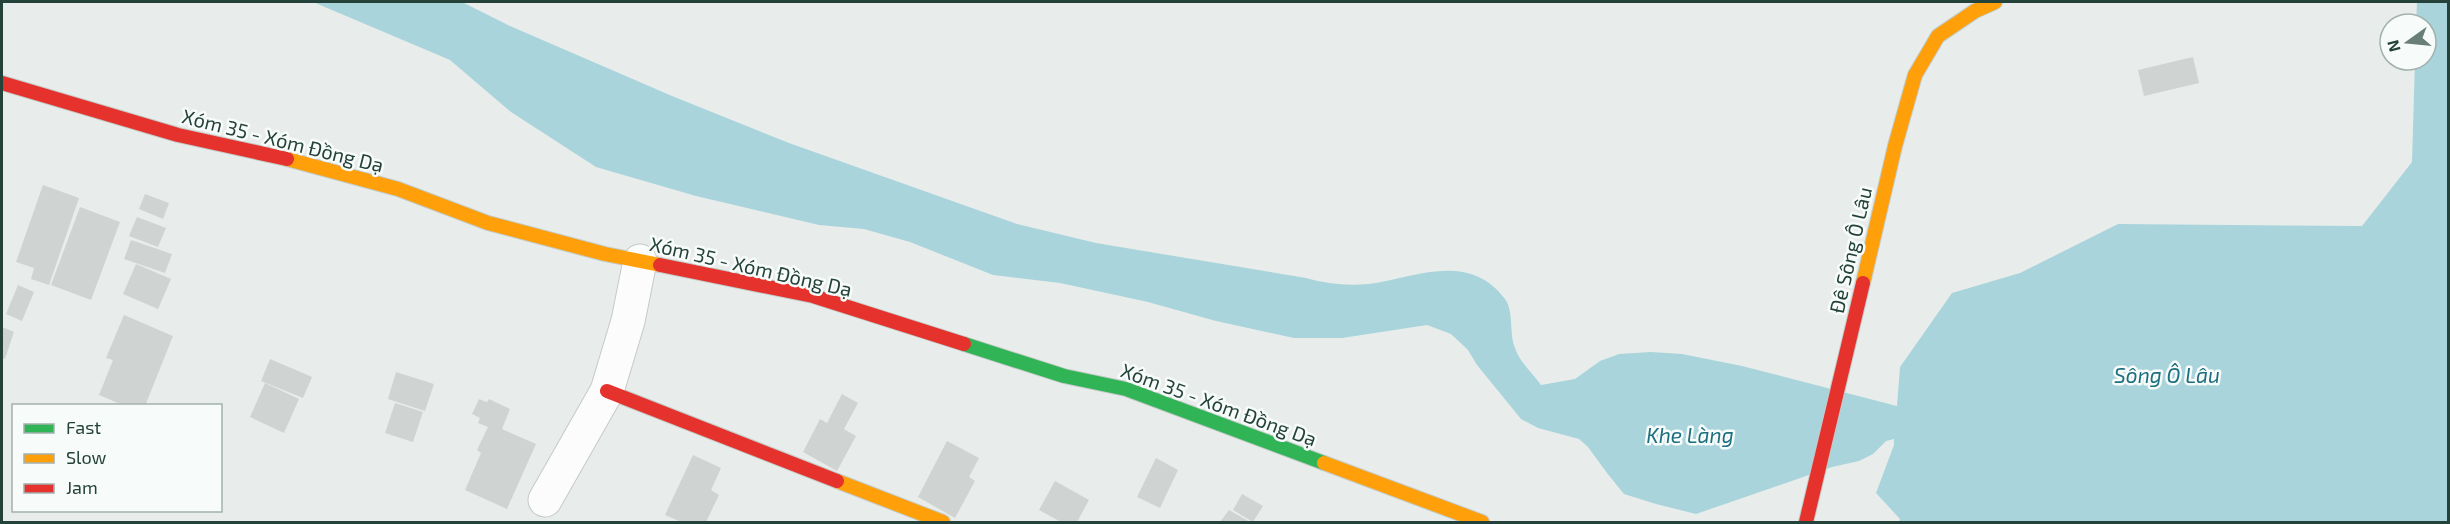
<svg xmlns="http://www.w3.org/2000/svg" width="2450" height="524" font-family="'Exo 2',sans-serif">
	<rect width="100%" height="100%" fill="#e8edeb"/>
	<path fill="#a9d4db" d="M313 2H462L510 26 672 96 789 143 1017 224 1096 243 1306 278C1327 284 1347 286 1369 284 1416 277 1469 251 1505 299 1514 311 1509 334 1515 348 1519 361 1533 374 1541 385L1575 379 1600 361 1619 354 1651 352 1682 354 1742 366 1897 406 1900 367 1952 293 2020 273 2118 224 2362 226 2412 162 2415 60H2426V24H2416L2417 2H2448V522H1899L1900 519 1876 493 1894 445V439L1886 441 1873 454 1859 461 1832 467 1696 514 1656 504 1624 494 1607 473 1588 447 1579 439 1538 428 1521 419 1477 365 1468 350 1451 334 1427 325 1342 338H1294L1216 321 1148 302 1060 283 993 275 910 242 864 229 819 225 696 196 596 167 511 112 450 60Z"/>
	<g fill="#cfd4d2">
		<path d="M2193 57 2199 83 2144 96 2138 70Z"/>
		<path d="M43 185 79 198 49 285 31 279 34 268 16 262Z"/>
		<path d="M145 194 169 203 163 219 139 209Z"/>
		<path d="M80 207 120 222 91 300 51 285Z"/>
		<path d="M137 217 166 228 158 247 129 236Z"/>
		<path d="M131 240 172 254 165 273 124 259Z"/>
		<path d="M136 264 171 279 158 309 123 294Z"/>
		<path d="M18 285 34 292 22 321 6 314Z"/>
		<path d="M124 315 173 336 145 406H125L99 395 113 360 106 358Z"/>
		<path d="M2 327 14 332 5 359 2 358Z"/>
		<path d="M270 359 312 377 303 398 261 381Z"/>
		<path d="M396 372 434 384 425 411 388 399Z"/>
		<path d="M265 383 299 399 284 433 250 417Z"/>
		<path d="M842 394 858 403 844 429 856 436 837 471 803 452 820 419 827 423Z"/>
		<path d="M479 399 487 402 489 399 510 409 502 429 536 444 507 509 465 490 481 453 477 450 488 427 478 423 480 418 472 414Z"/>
		<path d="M395 403 423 412 413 442 385 433Z"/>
		<path d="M947 441 979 458 969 477 975 481 955 518 918 497Z"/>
		<path d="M693 455 721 468 711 490 719 495 706 522H681L665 515Z"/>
		<path d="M1156 458 1178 470 1160 508 1137 497Z"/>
		<path d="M1055 481 1089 500 1077 522H1061L1039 510Z"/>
		<path d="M1242 494 1263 506 1253 522 1233 510Z"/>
		<path d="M1229 510 1250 522H1220Z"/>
	</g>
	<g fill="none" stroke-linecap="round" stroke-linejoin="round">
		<g stroke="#c5cac8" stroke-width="35">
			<path id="street" d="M545 500 607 391 628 321 640 261"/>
		</g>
		<g stroke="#c3cbc8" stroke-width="16">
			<path id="fast" d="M964 344 1064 376 1126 389 1324 463"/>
		</g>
		<g stroke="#c3cbc8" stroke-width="16">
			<g id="slow">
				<path d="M287 159 398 189 488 223 605 254 660 265"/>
				<path d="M1863 283 1895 146 1915 75 1938 36 1975 11 1995 2"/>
				<path d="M1324 463 1482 522"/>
				<path d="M837 481 943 522"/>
			</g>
		</g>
		<g stroke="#c3cbc8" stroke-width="16">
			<g id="jam">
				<path d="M2 83 178 135 287 159"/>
				<path d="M660 265 813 296 964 344"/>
				<path d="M607 391 837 481"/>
				<path d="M1806 522 1863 283"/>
			</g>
		</g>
		<use href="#street" stroke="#fcfcfc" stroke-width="33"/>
		<use href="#fast" stroke="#30b455" stroke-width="14"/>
		<use href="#slow" stroke="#ff9f0a" stroke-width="14"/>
		<use href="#jam" stroke="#e5322d" stroke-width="14"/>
	</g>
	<g text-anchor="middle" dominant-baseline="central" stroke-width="5" stroke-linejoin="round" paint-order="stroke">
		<g font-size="20" fill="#24423a" stroke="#f7fbf9">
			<text transform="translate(283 140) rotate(14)">Xóm 35 - Xóm Đồng Dạ</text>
			<text transform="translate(1850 250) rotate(-77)">Đê Sông Ô Lâu</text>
			<text transform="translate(751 266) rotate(13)">Xóm 35 - Xóm Đồng Dạ</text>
			<text transform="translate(1219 404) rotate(20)">Xóm 35 - Xóm Đồng Dạ</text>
		</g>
		<g font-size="21" font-style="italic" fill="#1c6f80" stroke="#f7fbf9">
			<text x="2167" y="374">Sông Ô Lâu</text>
			<text x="1690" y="434">Khe Làng</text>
		</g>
	</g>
	<rect width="2450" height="524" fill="none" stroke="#24423a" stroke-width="6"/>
	<rect x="12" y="404" width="210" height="108" fill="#f7fbf9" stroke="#a3b1ad" stroke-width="1.5"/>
	<rect x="24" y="424" width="30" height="9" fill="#30b455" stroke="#a3b1ad" stroke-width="1.5"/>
	<text x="66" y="434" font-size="18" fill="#24423a">Fast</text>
	<rect x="24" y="454" width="30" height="9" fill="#ff9f0a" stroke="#a3b1ad" stroke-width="1.5"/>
	<text x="66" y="464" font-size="18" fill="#24423a">Slow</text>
	<rect x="24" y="484" width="30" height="9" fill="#e5322d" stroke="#a3b1ad" stroke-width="1.5"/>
	<text x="66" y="494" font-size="18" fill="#24423a">Jam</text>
	<g transform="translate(2408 42) rotate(255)"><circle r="28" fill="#f7fbf9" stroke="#a3b1ad" stroke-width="1.5"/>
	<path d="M0-4.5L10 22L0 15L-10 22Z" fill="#697e78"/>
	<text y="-9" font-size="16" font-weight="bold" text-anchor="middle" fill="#24423a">N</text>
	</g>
</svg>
